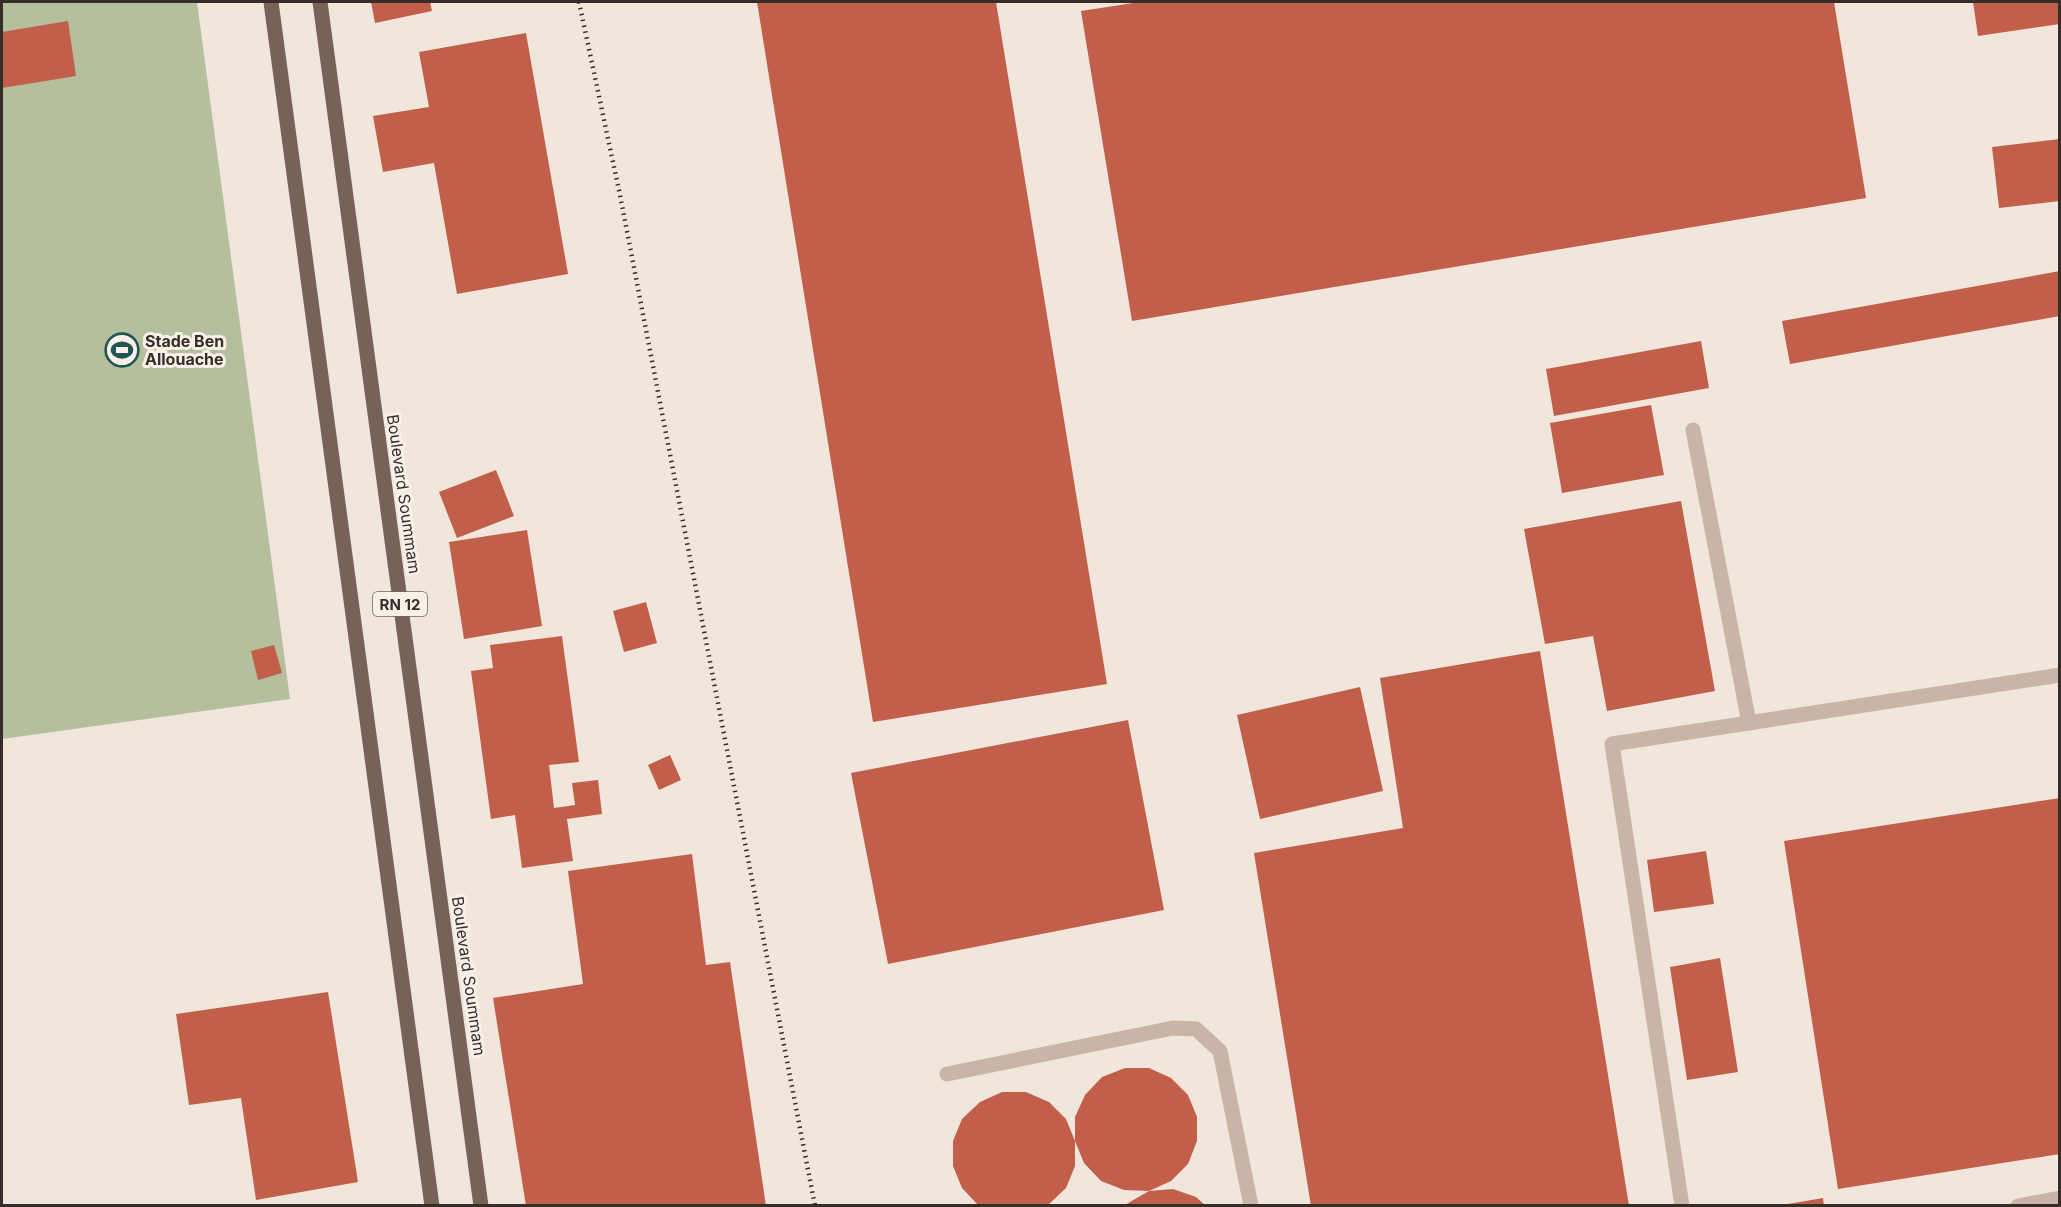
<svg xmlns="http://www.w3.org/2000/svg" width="2061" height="1207" font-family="Inter,sans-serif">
	<rect width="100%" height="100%" fill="#f1e6dc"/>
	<path fill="#b6bf9d" d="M2 2H197L290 699 2 739Z"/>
	<g fill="#c15f4a">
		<path d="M371 2H430L432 11 375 23Z"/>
		<path d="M757 2H996L1107 684 873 722Z"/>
		<path d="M1140 2H1834L1866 198 1132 321 1081 11Z"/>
		<path d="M1973 2H2060V24L1978 36Z"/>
		<path d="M68 21 76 76 2 88V32Z"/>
		<path d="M526 33 568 274 457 294 434 163 383 172 373 116 429 107 419 52Z"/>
		<path d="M2060 139V201L1999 208 1992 147Z"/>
		<path d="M2060 271V316L1790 364 1782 321Z"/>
		<path d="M1701 341 1709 388 1554 416 1546 369Z"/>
		<path d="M1651 405 1664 475 1562 493 1550 423Z"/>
		<path d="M496 470 514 516 457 538 439 492Z"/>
		<path d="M1681 501 1715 691 1607 711 1593 636 1545 644 1524 529Z"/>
		<path d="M527 530 542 626 464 639 449 542Z"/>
		<path d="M646 602 657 643 624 652 613 611Z"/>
		<path d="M562 636 579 762 549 765 554 808 575 805 572 783 598 780 602 814 567 819 573 861 522 868 515 815 491 819 471 671 493 668 490 645Z"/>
		<path d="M274 645 282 673 258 680 251 651Z"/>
		<path d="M1540 651 1629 1206H1311L1254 853 1403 828 1380 678Z"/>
		<path d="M1360 687 1383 791 1260 819 1237 715Z"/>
		<path d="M1128 720 1164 910 888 964 851 773Z"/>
		<path d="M670 755 681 780 659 790 648 765Z"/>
		<path d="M2060 798V1154L1838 1189 1784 841Z"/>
		<path d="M1706 851 1714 904 1654 912 1647 860Z"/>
		<path d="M692 854 706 965 730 962 766 1206H526L493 998 583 984 568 871Z"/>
		<path d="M1720 958 1738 1072 1687 1080 1670 967Z"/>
		<path d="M328 992 358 1182 256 1200 241 1098 189 1105 176 1014Z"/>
		<path d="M1125 1068H1149L1171 1078 1188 1095 1197 1117V1141L1188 1164 1171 1181 1149 1191 1173 1189 1196 1197 1206 1206H1123L1149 1191 1124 1190 1101 1181 1084 1163 1075 1141V1166L1066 1188 1047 1206H979L962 1188 953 1166V1141L962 1119 980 1102 1002 1092H1026L1049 1102 1066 1119 1075 1141V1117L1085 1095 1102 1077Z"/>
		<path d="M1823 1198 1824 1206H1788V1204Z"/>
	</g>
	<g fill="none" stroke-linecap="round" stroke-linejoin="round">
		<g stroke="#c9b5a8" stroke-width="15">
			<path d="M1693 430 1749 723"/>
			<path d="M947 1074 1173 1028 1196 1029 1220 1051 1251 1206"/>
			<path d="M1682 1206 1612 744 2060 675"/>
			<path d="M2018 1206 2060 1198"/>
		</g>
		<g stroke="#77625a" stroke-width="15">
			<path d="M271 2 432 1206"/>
			<path d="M320 2 481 1206"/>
		</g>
		<path stroke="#362c28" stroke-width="4.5" stroke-dasharray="1.5 4.5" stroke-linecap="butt" d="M579 2 620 195 815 1206"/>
	</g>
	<defs>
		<g id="stadium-ring" transform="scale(1.725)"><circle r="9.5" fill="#f9f0e8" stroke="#1f5555" stroke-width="1.5"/><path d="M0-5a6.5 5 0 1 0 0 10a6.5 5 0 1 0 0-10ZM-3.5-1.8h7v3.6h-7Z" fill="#1f5555"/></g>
	</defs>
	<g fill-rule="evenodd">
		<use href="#stadium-ring" x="122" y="350"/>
	</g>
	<g text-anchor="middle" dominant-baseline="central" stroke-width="6" stroke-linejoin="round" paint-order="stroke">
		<rect fill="#f9f0e8" stroke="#706762" stroke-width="1.5" x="373" y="592" width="54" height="24" rx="4.5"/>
		<g font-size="15" font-weight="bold" fill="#362c28">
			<text x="400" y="604">RN 12</text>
		</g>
		<g font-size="16" font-weight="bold" fill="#362c28" stroke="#f9f0e8" text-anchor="start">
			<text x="145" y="341">Stade Ben<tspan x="145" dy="18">Allouache</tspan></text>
		</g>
		<g font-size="16" fill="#362c28" stroke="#f9f0e8">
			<text transform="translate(404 494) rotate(82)">Boulevard Soummam</text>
			<text transform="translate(469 976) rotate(82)">Boulevard Soummam</text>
		</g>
	</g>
	<rect width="2061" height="1207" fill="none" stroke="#362c28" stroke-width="6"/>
</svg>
